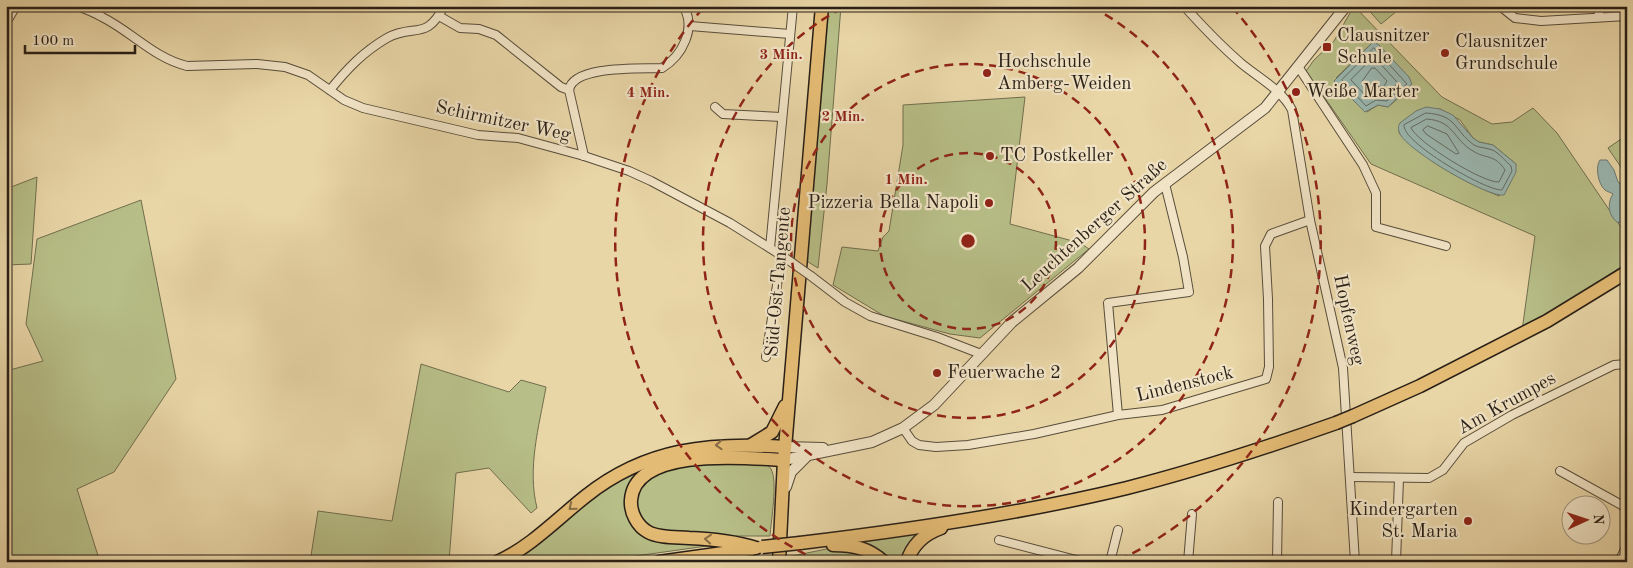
<svg xmlns="http://www.w3.org/2000/svg" width="1633" height="568" font-family="'Old Standard TT',serif">
	<rect width="100%" height="100%" fill="#e9d6a7"/>
	<filter id="stains"><feTurbulence type="fractalNoise" baseFrequency=".004" numOctaves="4"/><feColorMatrix values="0 0 0 0 .2 0 0 0 0 .09 0 0 0 0 .02 0 0 0 .5 -.17"/></filter>
	<radialGradient id="worn" r=".72"><stop offset=".6" stop-color="#630" stop-opacity="0"/><stop offset="1" stop-color="#630" stop-opacity=".3"/></radialGradient>
	<g fill="#b7be87" stroke="#706e4e" fill-rule="evenodd">
		<path d="M828 6H841L827 184 818 268 805 260Z"/>
		<path d="M1354 6 1442 97 1492 124 1512 122 1533 108 1557 133 1627 236V263L1522 331 1535 236 1371 164 1306 71 1314 60 1334 41ZM1373 42 1410 88 1388 107 1378 105 1367 112 1336 78ZM1440 109 1460 120 1473 138 1479 142 1493 145 1516 164 1499 196C1462 181 1427 162 1399 133L1400 123Z"/>
		<path d="M1365 6H1394L1397 11 1381 24Z"/>
		<path d="M1025 97 1010 224 1080 243 1089 249 980 338 950 334 884 316 833 285 842 247 878 251 883 237 889 231 903 145V105Z"/>
		<path d="M1627 135V176L1608 148Z"/>
		<path d="M37 177 31 264 6 265V189Z"/>
		<path d="M141 200 176 379 114 472 77 489 100 562H6V371L43 361 26 324 37 239Z"/>
		<path d="M421 364 509 392 521 380 546 387C539 427 527 468 537 508L531 513 489 468 456 473 449 561 310 562 318 511 392 521Z"/>
		<path d="M717 449 759 450V454C723 452 612 448 628 510 630 522 640 533 652 537 668 542 709 542 728 543L593 562H509C581 506 621 459 717 449Z"/>
		<path d="M689 462H761C765 464 769 465 771 469 778 481 771 521 770 536H730L654 530 641 522 637 514 635 494 650 475Z"/>
		<path d="M930 528 909 543 901 562H887L851 540Z"/>
		<path d="M831 548H846L877 562H787L788 557Z"/>
	</g>
	<g fill="#9ab7b0" stroke="#6c7a72">
		<path d="M1373 42 1378 44 1409 77 1412 84 1388 107 1378 105 1365 112 1334 81Z"/>
		<path d="M1426 107 1440 109 1453 115 1473 138 1479 142 1493 145 1516 164V172L1504 195C1488 198 1407 150 1400 134 1398 130 1398 126 1400 123L1416 111Z"/>
		<path d="M1600 160H1607L1614 170 1618 182 1627 187V224L1617 222C1608 215 1607 203 1613 194 1610 192 1608 192 1605 190 1598 184 1595 167 1600 160Z"/>
	</g>
	<g fill="none" stroke-linecap="round" stroke-linejoin="round">
		<g stroke="#616b63" stroke-width="1">
			<path d="M1374 48 1407 84 1387 101 1376 100 1366 106 1342 80Z"/>
			<path d="M1374 57 1398 83 1385 95 1376 94 1367 97 1351 80Z"/>
			<path d="M1372 68H1375L1387 81 1384 86 1368 88 1362 82Z"/>
			<path d="M1426 113C1458 115 1453 130 1474 145 1479 148 1483 147 1489 149 1497 150 1505 161 1511 166L1512 171 1502 190C1486 191 1401 142 1404 125Z"/>
			<path d="M1427 119C1455 121 1453 140 1473 151 1485 159 1495 154 1505 170L1499 182C1483 183 1418 143 1411 128Z"/>
			<path d="M1428 126 1447 134 1459 153 1456 154 1426 134 1423 130Z"/>
		</g>
		<g stroke="#584d3a" stroke-width="10">
			<g id="minor">
				<path d="M77 6C85 9 94 12 102 17 132 32 154 58 187 66L257 64 285 67 308 75 344 100 363 108 478 135 518 138 584 156 629 171 651 181 730 223 784 257 779 272 766 357"/>
				<path d="M1184 6C1202 26 1221 46 1242 64 1259 78 1282 90 1292 110L1310 220 1343 368 1355 562"/>
				<path d="M1500 6 1515 18 1541 21 1627 16"/>
				<path d="M1597 6 1600 17"/>
				<path d="M439 16 460 28 479 29 496 35 561 87 569 90 584 156"/>
				<path d="M6 23 16 6"/>
				<path d="M690 26 790 34"/>
				<path d="M1299 68 1363 165 1376 193V227L1446 246"/>
				<path d="M330 90C347 69 363 52 387 38 414 23 426 42 444 6"/>
				<path d="M569 90C573 65 641 69 662 68 682 56 697 28 683 6"/>
				<path d="M715 107 723 114 781 117"/>
				<path d="M770 248 793 6"/>
				<path d="M811 276 845 302 870 316 937 337 981 354"/>
				<path d="M1118 415 1108 303 1189 292 1183 257 1165 184"/>
				<path d="M903 428 912 441 919 445 936 447 968 445 1034 434 1118 415 1162 410 1266 379 1269 367 1268 299 1265 246 1271 234 1310 220"/>
				<path d="M1560 471 1627 508"/>
				<path d="M1350 477 1429 478 1443 470 1464 443 1512 415 1614 365 1627 364"/>
				<path d="M999 540 1084 562"/>
				<path d="M1110 562 1118 530"/>
				<path d="M1188 562 1192 514"/>
				<path d="M1277 562 1278 502"/>
				<path d="M1396 562 1399 478"/>
				<path d="M1619 562 1627 545"/>
			</g>
		</g>
		<g stroke="#584d3a" stroke-width="12">
			<g id="tertiary">
				<path d="M785 447 823 448"/>
				<path d="M784 460 872 442 903 428 934 405 1012 322 1078 268 1154 192 1265 108 1346 6"/>
				<path d="M786 487 791 472 806 457"/>
			</g>
		</g>
		<g stroke="#281f16" stroke-width="15">
			<g id="primary">
				<path d="M1353 416 1420 386 1547 321 1627 272"/>
				<path d="M751 445 772 432 785 406"/>
				<path d="M800 543C909 530 1020 514 1127 488 1198 470 1268 447 1336 423"/>
				<path d="M833 545C854 545 868 548 884 562"/>
				<path d="M756 548C734 541 712 539 689 538 676 537 659 538 648 532 637 526 630 512 631 500 635 446 749 458 784 460"/>
				<path d="M497 562C531 547 558 518 586 496 646 448 711 442 785 447"/>
				<path d="M659 562 752 549"/>
				<path d="M779 562 784 460 822 6"/>
				<path d="M907 562C912 545 924 534 941 528"/>
			</g>
		</g>
		<use href="#minor" stroke="#f1e4c6" stroke-width="8"/>
		<use href="#tertiary" stroke="#f1e4c6" stroke-width="10"/>
		<use href="#primary" stroke="#e4bb74" stroke-width="12"/>
		<g stroke="#584d3a" stroke-width="10" stroke-linecap="butt">
			<path id="minor-bridge" d="M784 257 811 276"/>
		</g>
		<g stroke="#281f16" stroke-width="15" stroke-linecap="butt">
			<g id="primary-bridge">
				<path d="M1336 423 1353 416"/>
				<path d="M762 547 800 543"/>
			</g>
		</g>
		<use href="#minor-bridge" stroke="#f1e4c6" stroke-width="8"/>
		<use href="#primary-bridge" stroke="#e4bb74" stroke-width="12"/>
	</g>
	<defs><path id="oneway-chevron" d="M-2-3.5L2.5 0L-2 3.5" fill="none" stroke-width="1.6" stroke-linecap="round" stroke-linejoin="round" transform="scale(1.25)"/></defs>
	<g stroke="#866d45">
		<use href="#oneway-chevron" transform="translate(719 445) rotate(178)"/>
		<use href="#oneway-chevron" transform="translate(572 507) rotate(141)"/>
		<use href="#oneway-chevron" transform="translate(708 539) rotate(-175)"/>
	</g>
	<g fill="none" stroke="#8f2418" stroke-width="2.5" stroke-dasharray="9 6">
		<circle cx="968" cy="241" r="88"/>
		<circle cx="968" cy="241" r="177"/>
		<path d="M1092 7A265 265 0 1 1 844 7"/>
		<path d="M819 561A353 353 0 0 1 704 7M1232 7A353 353 0 0 1 1117 561"/>
	</g>
	<g fill="#8f2418" stroke="#f1e4c6" stroke-width="2">
		<rect x="1322" y="42" width="10" height="10" rx="2.5"/>
		<circle cx="1445" cy="53" r="5"/>
		<circle cx="987" cy="73" r="5"/>
		<circle cx="1296" cy="92" r="5"/>
		<circle cx="990" cy="156" r="5"/>
		<circle cx="989" cy="203" r="5"/>
		<circle cx="937" cy="373" r="5"/>
		<circle cx="1468" cy="521" r="5"/>
	</g>
	<g text-anchor="middle" dominant-baseline="central" stroke-width="4.5" stroke-linejoin="round" paint-order="stroke">
		<g font-size="19" fill="#281f16" stroke="#f1e4c6" text-anchor="start">
			<text x="1337" y="36">Clausnitzer<tspan x="1337" dy="22">Schule</tspan></text>
			<text x="1455" y="42">Clausnitzer<tspan x="1455" dy="22">Grundschule</tspan></text>
			<text x="997" y="62">Hochschule<tspan x="997" dy="22">Amberg-Weiden</tspan></text>
			<text x="1306" y="92">Weiße Marter</text>
			<text x="1000" y="156">TC Postkeller</text>
			<text x="979" y="203" text-anchor="end">Pizzeria Bella Napoli</text>
			<text x="947" y="373">Feuerwache 2</text>
			<text x="1458" y="510" text-anchor="end">Kindergarten<tspan x="1458" dy="22">St. Maria</tspan></text>
		</g>
		<g font-size="19" fill="#281f16" stroke="#f1e4c6">
			<text transform="translate(503 122) rotate(12)">Schirmitzer Weg</text>
			<text transform="translate(1095 226) rotate(-42)">Leuchtenberger Straße</text>
			<text transform="translate(779 282) rotate(-85)">Süd-Ost-Tangente</text>
			<text transform="translate(1348 320) rotate(78)">Hopfenweg</text>
			<text transform="translate(1185 385) rotate(-14)">Lindenstock</text>
			<text transform="translate(1507 404) rotate(-29)">Am Krumpes</text>
		</g>
	</g>
	<circle cx="968" cy="241" r="8" fill="#8f2418" stroke="#f1e4c6" stroke-width="2.5"/>
	<g font-size="15" text-anchor="middle" font-weight="bold" fill="#8f2418" stroke="#f1e4c6" stroke-width="4.5" stroke-linejoin="round" paint-order="stroke">
		<text x="781" y="59">3 Min.</text>
		<text x="648" y="97">4 Min.</text>
		<text x="843" y="121">2 Min.</text>
		<text x="906" y="184">1 Min.</text>
	</g>
	<rect width="1633" height="568" fill="none" stroke="#e9d6a7" stroke-width="25"/>
	<rect x="8" y="8" width="1618" height="553" fill="none" stroke="#281f16" stroke-width="2.5"/>
	<rect x="12" y="12" width="1608" height="543" fill="none" stroke="#281f16"/>
	<g transform="translate(1586 520) rotate(87)"><circle r="24" fill="#f1e4c6" stroke="#a19580"/>
	<path d="M0-4L9 19L0 12L-9 19Z" fill="#8f2418"/>
	<text y="-8" font-size="14" font-weight="bold" text-anchor="middle" fill="#281f16">N</text>
	</g>
	<path d="M25 45v8h110v-8" fill="none" stroke="#281f16" stroke-width="2.5"/>
	<text x="32" y="45" font-size="15" fill="#281f16" stroke="#f1e4c6" stroke-width="4" paint-order="stroke">100 m</text>
	<rect width="100%" height="100%" filter="url(#stains)"/>
	<rect width="100%" height="100%" fill="url(#worn)"/>
</svg>
